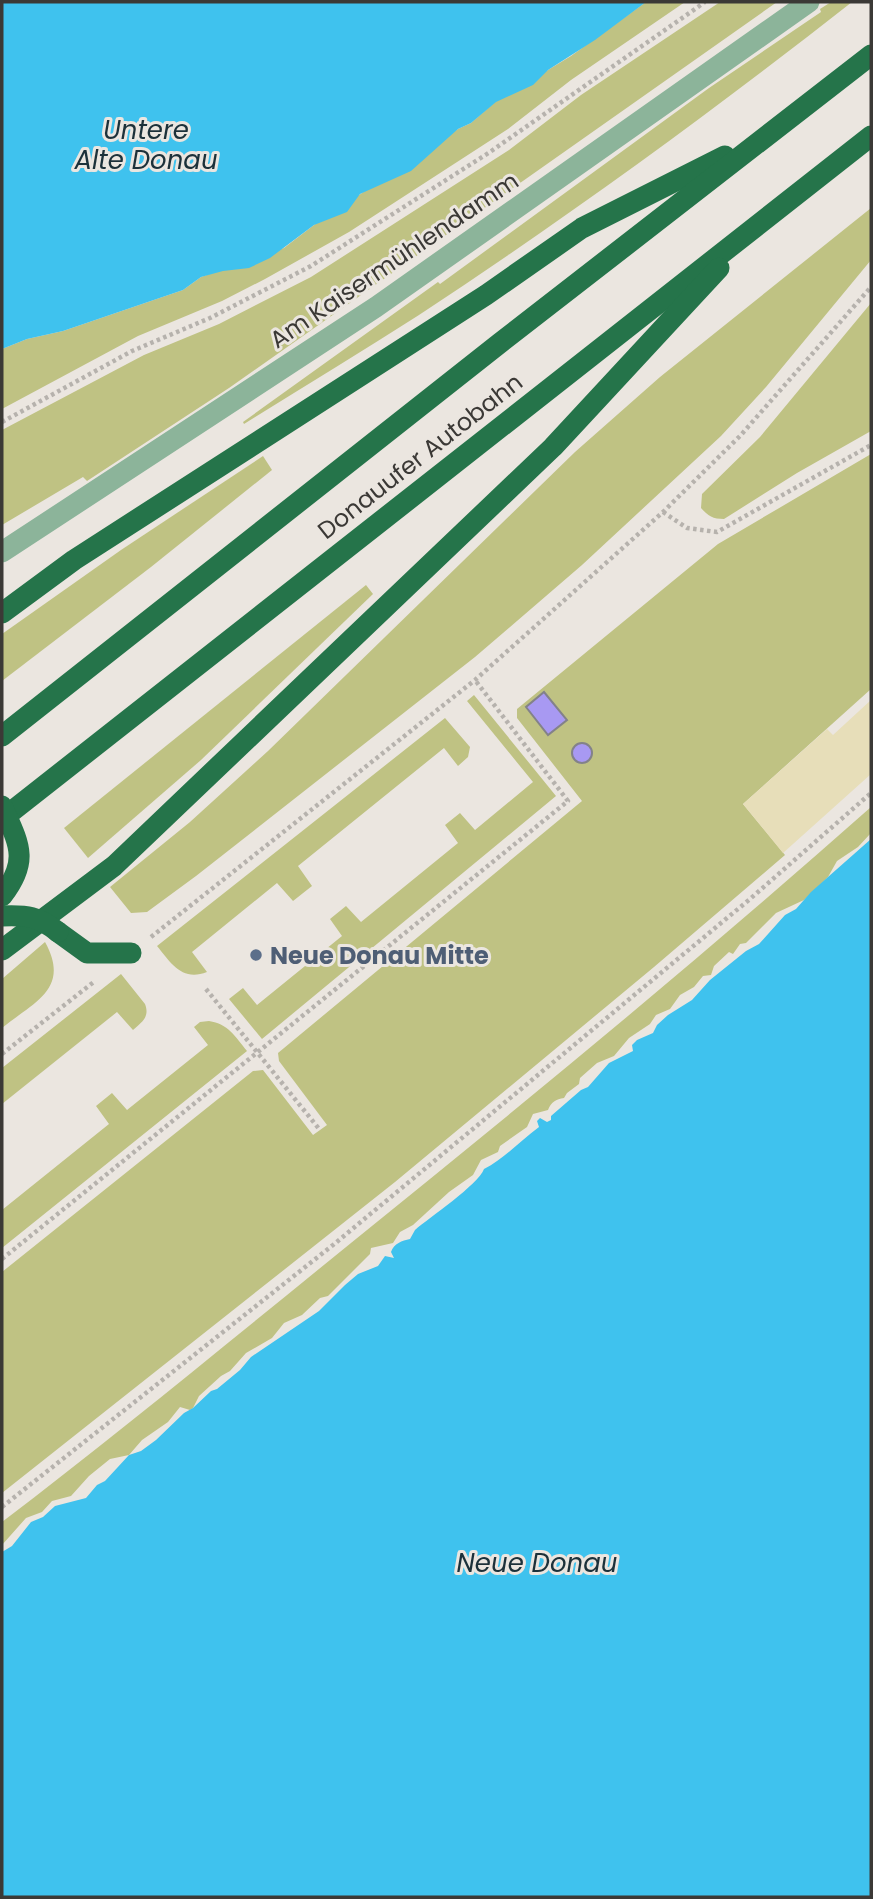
<svg xmlns="http://www.w3.org/2000/svg" width="873" height="1899" font-family="Poppins,sans-serif">
	<rect width="100%" height="100%" fill="#ebe6e0"/>
	<g fill="#bfc283">
		<path d="M646 2H685L571 80 508 129 349 232 265 279 222 301 138 336 2 409V349L27 339 63 331 183 290 201 277 284 248 314 225 458 129 471 123 495 102 502 91 548 70 571 56Z"/>
		<path d="M720 2H777L229 388 87 481 83 477 2 525V430L144 355 219 324 311 277 509 150 581 95Z"/>
		<path d="M831 2H852C712 112 568 217 419 315 361 352 302 388 244 424L243 422 438 282 440 284 709 88 821 12 820 9Z"/>
		<path d="M871 208V260L766 387 721 436 582 565 475 657 196 876 147 912 131 913 110 887 190 822 268 751 575 452 660 377Z"/>
		<path d="M871 303V431L797 473 724 519C713 519 708 516 701 508L702 494 760 437Z"/>
		<path d="M871 454V689L743 804 785 855 654 967 395 1182 2 1493V1272L253 1071 263 1070 313 1135 327 1125 279 1061 278 1053 582 801 517 718V709L718 544Z"/>
		<path d="M263 456 272 470 151 567 2 681V634L121 550Z"/>
		<path d="M366 585 373 594 201 760 88 858 64 828Z"/>
		<path d="M474 695 556 796 262 1039 229 999 243 988 257 1005 342 936 330 919 346 906 361 922 458 843 445 825 460 813 475 830 533 782 467 701Z"/>
		<path d="M445 718 470 747 468 757 458 766 444 748 298 866 312 886 293 901 277 883 192 952 207 972C182 982 171 963 157 946Z"/>
		<path d="M871 807V833L858 847 837 861 828 877 804 900 776 913 746 943 740 944 733 954 729 952 714 966 711 975 703 976 694 987 680 995 670 1009 656 1015 650 1024 629 1038 614 1056 597 1063 580 1078 579 1084 567 1093 564 1098C556 1099 551 1102 548 1110L533 1114 527 1127 500 1146 498 1152 481 1160 473 1175 449 1192 413 1225 400 1232 393 1243 371 1248 370 1254 328 1296 320 1298 302 1315 284 1323 272 1338 246 1353 230 1371 221 1376 199 1396 193 1408 190 1410 180 1407 168 1422 142 1440 129 1455 110 1459 89 1476 71 1496 52 1501 42 1512 26 1518 2 1545V1522C120 1432 235 1337 351 1243 527 1101 702 957 871 807Z"/>
		<path d="M45 942C71 989 34 1002 2 1028V979Z"/>
		<path d="M121 974 145 1004C150 1017 142 1022 133 1030L117 1012 2 1104V1068Z"/>
		<path d="M209 1021C228 1024 235 1036 247 1051L2 1248V1210L109 1124 96 1106 112 1093 127 1110 208 1045 194 1027 200 1022Z"/>
	</g>
	<path fill="#e7deb9" d="M871 700V774L783 853 743 804 827 729 833 735Z"/>
	<g fill="#3fc2ee">
		<path d="M2 2H646L595 40 548 70 533 85 496 102 471 123 458 129 411 171 360 194 347 212 314 225 270 258 249 268 223 271 201 277 183 290 63 331 27 339 2 349Z"/>
		<path d="M871 839V1897H2V1552L12 1546 31 1522 43 1517 55 1506 86 1498 97 1485 105 1481 129 1455 141 1451 156 1440 184 1413 193 1408 211 1391 217 1389 240 1370 251 1357 319 1311 345 1285 358 1274 378 1266 385 1256 394 1258 391 1252C394 1243 402 1241 410 1239L415 1230C430 1217 478 1185 484 1169 504 1159 520 1141 539 1127L537 1121 540 1118 547 1122 551 1120V1116L581 1090 588 1087 609 1063 633 1051 632 1045 637 1040 653 1033 657 1025 668 1015 692 1000 710 980 746 951 759 944 785 915 796 909 811 892Z"/>
	</g>
	<g fill="#a899f2" stroke="#838289" stroke-width="2">
		<path d="M544 692 567 720 548 735 526 707Z"/>
		<circle cx="582" cy="753" r="10"/>
	</g>
	<g fill="none" stroke-linecap="round" stroke-linejoin="round">
		<g stroke="#b6b2ad" stroke-width="4.5" stroke-dasharray="3.5 3.5" stroke-linecap="butt">
			<path d="M2 422 132 351 210 318 311 266 490 152 705 2"/>
			<path d="M663 512 687 528 717 532 871 445"/>
			<path d="M151 937 475 680 663 512 740 436 871 287"/>
			<path d="M206 989 320 1130"/>
			<path d="M2 1054 95 981"/>
			<path d="M2 1259 568 801 475 680"/>
			<path d="M2 1507 333 1245 750 899 871 793"/>
		</g>
		<path stroke="#8cb49a" stroke-width="21" d="M2 552 376 307 809 2"/>
		<g stroke="#25744a" stroke-width="21">
			<path d="M2 613 74 560 486 295 582 228 725 156"/>
			<path d="M2 736 500 343 871 55"/>
			<path d="M2 819 871 136"/>
			<path d="M58 932 87 953H131"/>
			<path d="M2 950 114 866 553 447 719 268"/>
		</g>
		<g stroke="#25744a" stroke-width="21">
			<path d="M2 806C19 844 30 860 2 896"/>
			<path d="M2 916C27 915 38 916 58 932"/>
		</g>
	</g>
	<circle fill="#5c6f8a" stroke="#ebe6e0" stroke-width="2.5" cx="256" cy="955" r="7"/>
	<g text-anchor="middle" dominant-baseline="central" stroke-width="6" stroke-linejoin="round" paint-order="stroke">
		<g font-size="24" fill="#3b3936" stroke="#ebe6e0">
			<text transform="translate(394 260) rotate(-34)">Am Kaisermühlendamm</text>
			<text transform="translate(420 456) rotate(-38)">Donauufer Autobahn</text>
		</g>
		<g font-size="24" font-weight="bold" fill="#4e5e75" stroke="#ebe6e0" text-anchor="start">
			<text x="270" y="955">Neue Donau Mitte</text>
		</g>
		<g font-size="26" font-style="italic" fill="#1c313a" stroke="#ebe6e0">
			<text x="146" y="130">Untere<tspan x="146" dy="30">Alte Donau</tspan></text>
			<text x="537" y="1563">Neue Donau</text>
		</g>
	</g>
	<rect width="873" height="1899" fill="none" stroke="#3b3936" stroke-width="7"/>
</svg>
